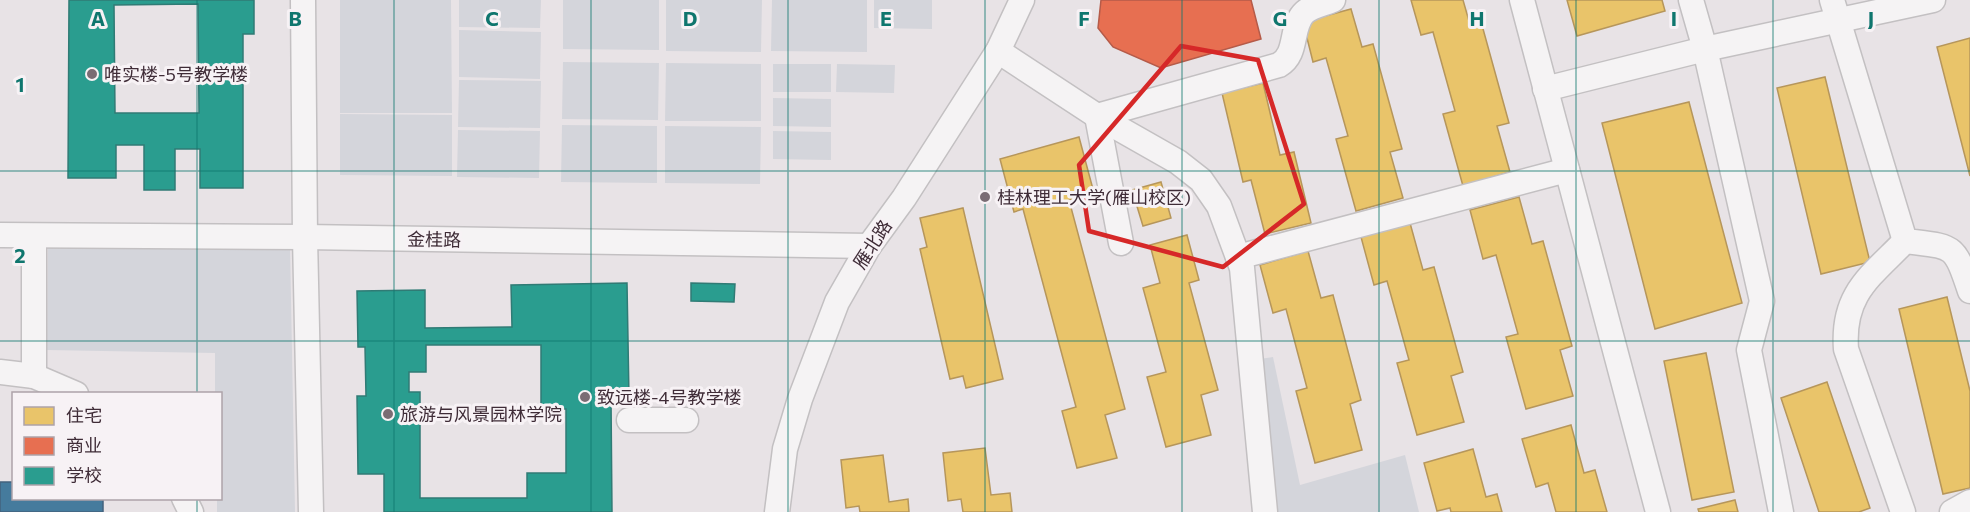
<svg xmlns="http://www.w3.org/2000/svg" width="1970" height="512" font-family="Commissioner,'Noto Sans SC',sans-serif">
	<rect width="100%" height="100%" fill="#e8e3e6"/>
	<g fill="#d4d5db">
		<path d="M340 0H451L452 113H340Z"/>
		<path d="M459 0H541L540 28 459 27Z"/>
		<path d="M563 0H659V50L563 49Z"/>
		<path d="M666 0H762L761 52 666 51Z"/>
		<path d="M772 0H867V52L771 51Z"/>
		<path d="M874 0H932V29L874 28Z"/>
		<path d="M459 30 541 32 540 79 459 77Z"/>
		<path d="M563 62 659 63 658 120 562 119Z"/>
		<path d="M666 63 761 64V121H665Z"/>
		<rect x="773" y="64" width="58" height="28"/>
		<path d="M837 64 895 65 894 93 836 92Z"/>
		<path d="M459 80 541 81 540 128 458 127Z"/>
		<path d="M773 98 831 99V127L773 126Z"/>
		<path d="M340 114 452 115V176L340 175Z"/>
		<path d="M562 125 657 126V183L561 182Z"/>
		<path d="M665 126 761 127 760 184 665 183Z"/>
		<path d="M458 130 540 131 539 178 457 177Z"/>
		<path d="M773 131 831 132V160L773 159Z"/>
		<path d="M48 242 290 246 295 512H217V499L220 498V394L215 393V353L47 350Z"/>
		<path d="M1273 357 1300 485 1405 455 1419 512H1274L1259 359Z"/>
	</g>
	<g fill="#e9c46a" stroke="#b6965b" stroke-width="1.5">
		<path d="M1411 0H1463L1469 21 1480 18 1509 123 1497 126 1510 172 1463 186 1443 114 1455 111 1433 32 1421 35Z"/>
		<path d="M1567 0H1662L1665 11 1577 36Z"/>
		<path d="M1351 9 1362 47 1373 44 1402 149 1390 152 1403 198 1356 211 1336 139 1348 136 1326 58 1313 62 1303 22Z"/>
		<path d="M1970 38V176L1937 47Z"/>
		<path d="M1825 77 1870 262 1821 274 1777 88Z"/>
		<path d="M1263 83 1280 155 1294 152 1311 223 1265 234 1251 180 1243 182 1222 93Z"/>
		<path d="M1689 102 1742 303 1655 329 1602 123Z"/>
		<path d="M1079 137 1094 193 1069 200 1125 409 1105 415 1117 458 1077 468 1062 411 1076 407 1023 209 1014 212 1000 159Z"/>
		<path d="M1161 182 1171 218 1143 226 1132 190Z"/>
		<path d="M1519 197 1532 244 1543 241 1572 346 1560 350 1573 396 1526 409 1506 337 1518 334 1496 255 1483 259 1470 210Z"/>
		<path d="M963 208 1003 379 966 388 963 376 950 379 920 249 927 247 920 218Z"/>
		<path d="M1410 223 1423 270 1434 267 1463 372 1451 376 1464 422 1417 435 1397 363 1409 360 1387 281 1374 285 1361 237Z"/>
		<path d="M1187 235 1199 280 1189 283 1218 390 1201 395 1211 435 1166 447 1147 377 1166 372 1143 288 1160 283 1150 245Z"/>
		<path d="M1308 251 1321 298 1333 295 1361 400 1350 404 1362 450 1315 463 1296 391 1307 388 1286 309 1273 313 1260 265Z"/>
		<path d="M1947 297 1970 391V488L1943 494 1899 309Z"/>
		<path d="M1706 353 1734 492 1692 500 1664 361Z"/>
		<path d="M1827 382 1870 508 1859 512H1819L1781 398Z"/>
		<path d="M1571 425 1584 473 1595 470 1607 512H1556L1548 483 1536 487 1522 439Z"/>
		<path d="M985 448 991 495 1010 493 1012 512H963L961 499 948 501 943 453Z"/>
		<path d="M1473 449 1486 497 1497 494 1502 512H1451L1450 508 1437 511 1424 463Z"/>
		<path d="M883 455 889 502 908 499 909 512H860L859 506 846 508 841 460Z"/>
		<path d="M1735 500 1738 512H1699L1698 509Z"/>
	</g>
	<path fill="#e76f51" stroke="#b55b49" stroke-width="1.5" d="M1101 0H1251L1261 39 1161 68 1113 47 1098 28Z"/>
	<g fill="#2a9d8f" stroke="#307b75" stroke-width="1.5" fill-rule="evenodd">
		<path d="M69 0H254V34H243V188H200V149H175V190H144V145H116V178H68ZM198 4 199 113H115L114 5Z"/>
		<path d="M627 283 629 398H611L612 512H384V474H358L357 396H366L365 347H358L357 291 425 290V328L512 327 511 285ZM426 345H541V409H566V473H527V498H420V392H409V372H426Z"/>
		<path d="M691 283 735 284 734 302 691 301Z"/>
	</g>
	<path fill="#457b9d" stroke="#43637e" stroke-width="1.5" d="M0 482H14V498H103V512H0Z"/>
	<g fill="none" stroke-linecap="round" stroke-linejoin="round">
		<g stroke="#c3c0c2" stroke-width="27">
			<g id="minor">
				<path d="M303 0 305 237 311 512"/>
				<path d="M1522 0 1658 512"/>
				<path d="M1691 0 1705 49 1762 301 1749 350 1781 512"/>
				<path d="M1832 0 1905 241C1954 247 1954 243 1970 291"/>
				<path d="M998 51 1097 116 1178 162 1201 180 1219 206 1242 268 1265 512"/>
				<path d="M1545 89 1705 49 1933 0"/>
				<path d="M0 235 305 237 869 246"/>
				<path d="M1121 243 1097 116 1279 65C1298 54 1290 29 1303 14 1310 6 1324 4 1333 0"/>
				<path d="M1238 257 1567 170"/>
				<path d="M0 372 34 376 76 394"/>
				<path d="M34 376V236"/>
				<path d="M629 420H686"/>
				<path d="M184 498 191 512"/>
				<path d="M777 512 785 449 800 399 837 302 869 246 904 198 998 51 1022 0"/>
				<path d="M1903 512 1846 349C1842 294 1870 277 1905 241"/>
				<path d="M1952 512 1970 502"/>
			</g>
		</g>
		<use href="#minor" stroke="#f5f3f4" stroke-width="24"/>
	</g>
	<path fill="none" stroke="#d62828" stroke-width="4.5" stroke-linejoin="round" d="M1181 46 1258 60 1304 204 1223 267 1089 231 1079 165Z"/>
	<path fill="none" stroke="#0f766e" stroke-width="1.5" stroke-opacity="0.55" d="M197 0V394M394 0V512M591 0V512M788 0V512M985 0V512M1182 0V512M1379 0V512M1576 0V512M1773 0V512M0 171H1970M0 341H1970M197 498V512"/>
	<g fill="#7a6c74" stroke="#f7f2f5" stroke-width="2">
		<circle cx="92" cy="74" r="6"/>
		<circle cx="985" cy="197" r="6"/>
		<circle cx="585" cy="397" r="6"/>
		<circle cx="388" cy="414" r="6"/>
	</g>
	<g text-anchor="middle" dominant-baseline="central" stroke-width="6" stroke-linejoin="round" paint-order="stroke">
		<g font-size="18" fill="#3f2c37" stroke="#f7f2f5" text-anchor="start">
			<text x="104" y="74">唯实楼-5号教学楼</text>
			<text x="997" y="197">桂林理工大学(雁山校区)</text>
			<text x="597" y="397">致远楼-4号教学楼</text>
			<text x="400" y="414">旅游与风景园林学院</text>
		</g>
		<g font-size="18" fill="#3f2c37" stroke="#f7f2f5">
			<text transform="translate(434 239) rotate(1)">金桂路</text>
			<text transform="translate(872 244) rotate(-57)">雁北路</text>
		</g>
	</g>
	<g font-size="20" text-anchor="middle" font-weight="bold" fill="#0f766e" stroke="#f7f2f5" stroke-width="6" stroke-linejoin="round" paint-order="stroke">
		<text x="98" y="26">A</text>
		<text x="295" y="26">B</text>
		<text x="492" y="26">C</text>
		<text x="690" y="26">D</text>
		<text x="886" y="26">E</text>
		<text x="1084" y="26">F</text>
		<text x="1280" y="26">G</text>
		<text x="1477" y="26">H</text>
		<text x="1674" y="26">I</text>
		<text x="1871" y="26">J</text>
		<text x="20" y="92">1</text>
		<text x="20" y="263">2</text>
	</g>
	<rect x="12" y="392" width="210" height="108" fill="#f7f2f5" stroke="#ada3a9" stroke-width="1.5"/>
	<rect x="24" y="407" width="30" height="18" fill="#e9c46a" stroke="#ada3a9" stroke-width="1.5"/>
	<text x="66" y="422" font-size="18" fill="#3f2c37">住宅</text>
	<rect x="24" y="437" width="30" height="18" fill="#e76f51" stroke="#ada3a9" stroke-width="1.5"/>
	<text x="66" y="452" font-size="18" fill="#3f2c37">商业</text>
	<rect x="24" y="467" width="30" height="18" fill="#2a9d8f" stroke="#ada3a9" stroke-width="1.5"/>
	<text x="66" y="482" font-size="18" fill="#3f2c37">学校</text>
</svg>
